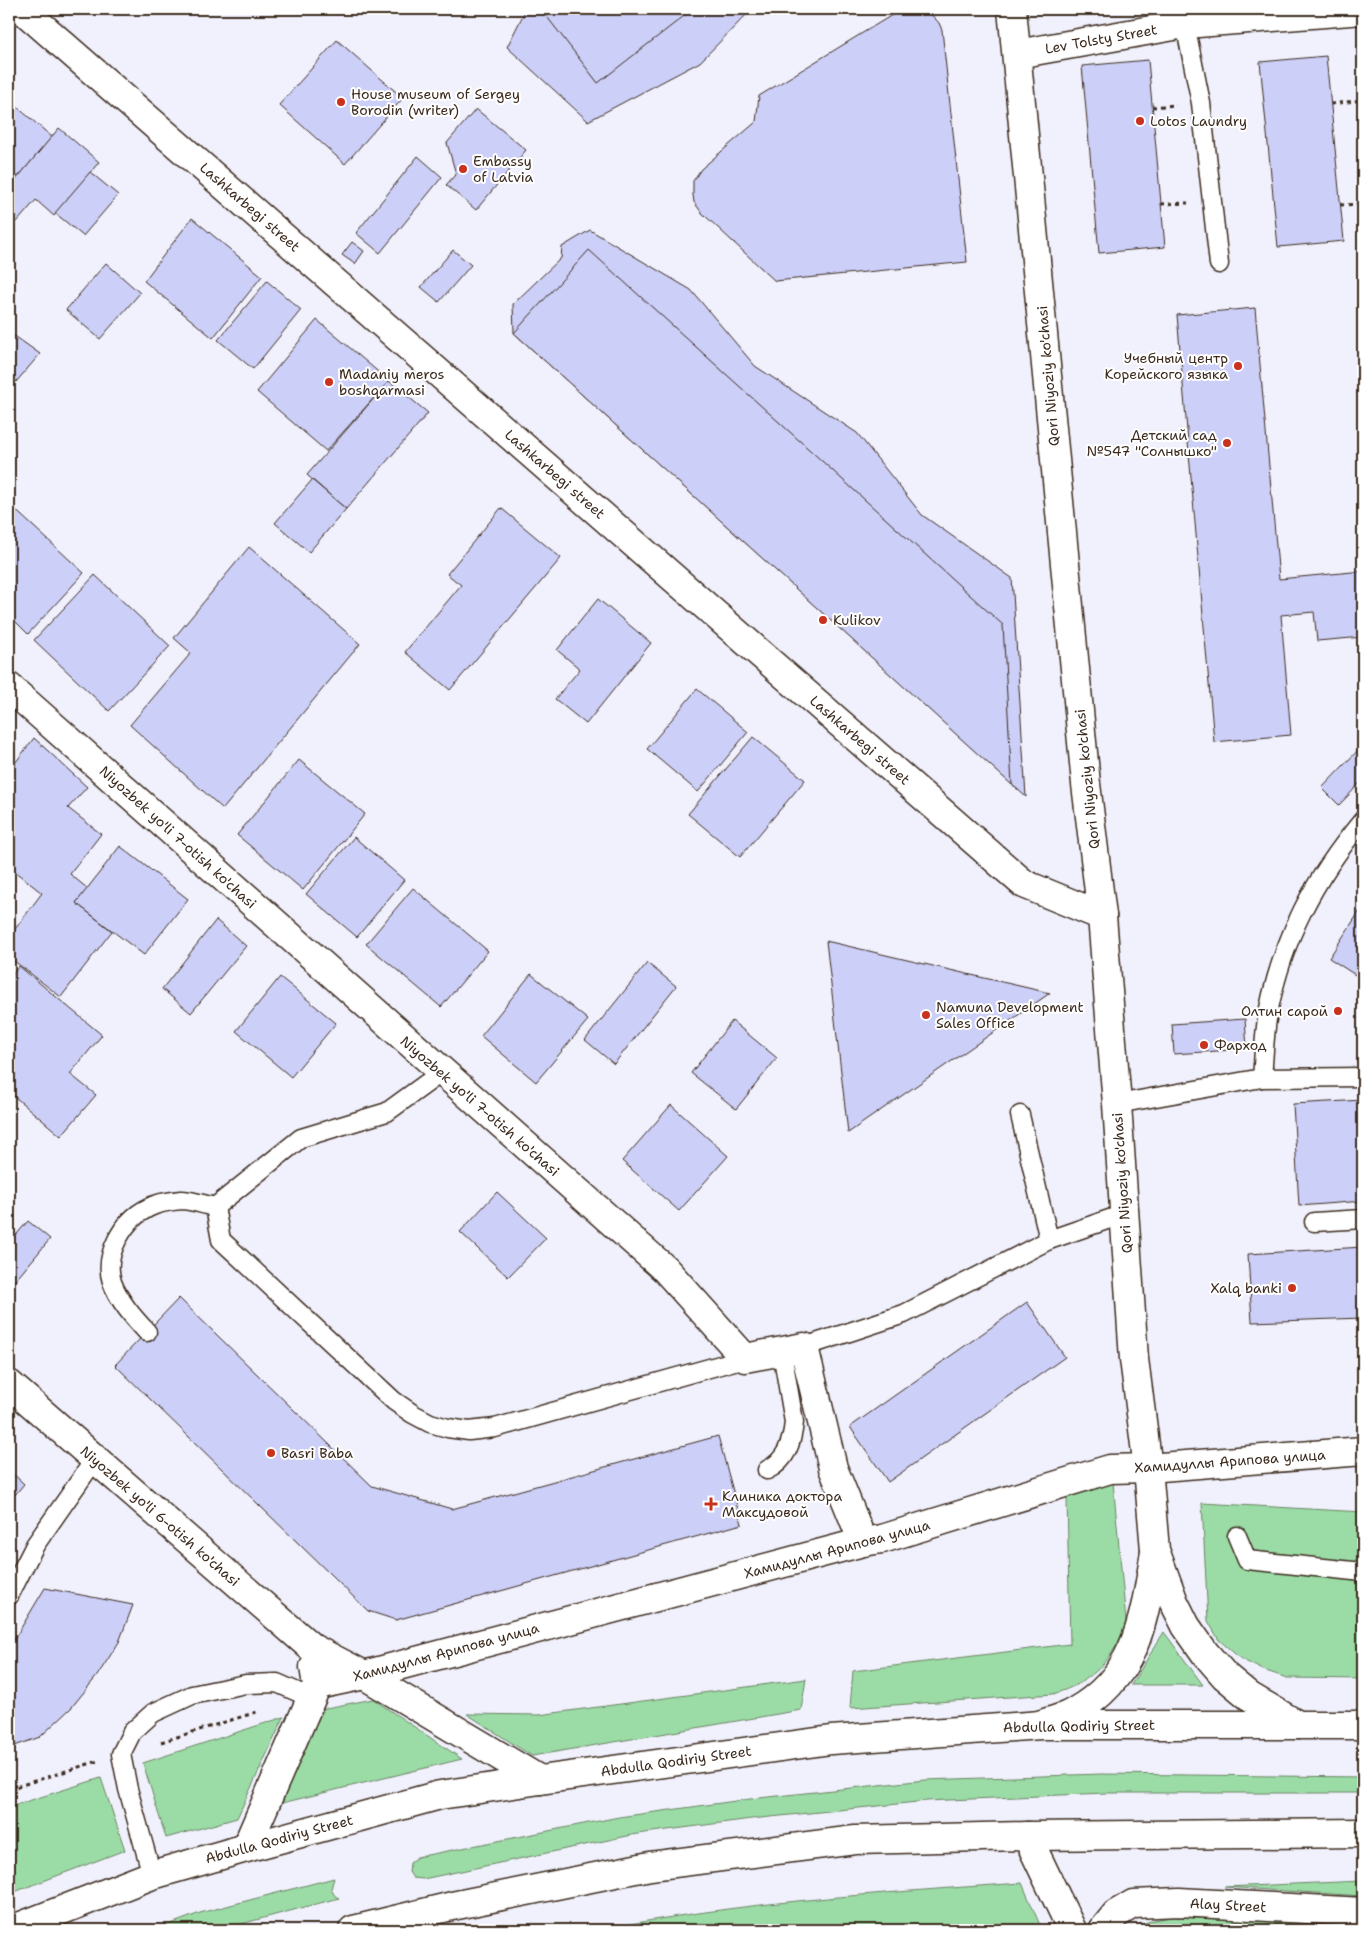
<svg xmlns="http://www.w3.org/2000/svg" width="1372" height="1939" font-family="'Shantell Sans',sans-serif">
	<rect width="100%" height="100%" fill="#f0f1fd"/>
	<filter id="ink" filterUnits="userSpaceOnUse"><feTurbulence type="fractalNoise" baseFrequency=".02" numOctaves="2"/><feDisplacementMap in="SourceGraphic" scale="10" xChannelSelector="R" yChannelSelector="G"/><feConvolveMatrix kernelMatrix="1 2 1 2 8 2 1 2 1" color-interpolation-filters="sRGB"/></filter>
	<g filter="url(#ink)">
		<g fill="#9bdca6" stroke="#6b8362">
			<path d="M1113 1482 1126 1622C1115 1659 1091 1683 1053 1694L850 1708 853 1671 1070 1644 1067 1497Z"/>
			<path d="M1202 1503 1363 1512V1679L1287 1678 1263 1670 1241 1659 1219 1640 1208 1621Z"/>
			<path d="M1164 1632 1203 1685H1131Z"/>
			<path d="M806 1679 801 1710 532 1756 467 1714 539 1715Z"/>
			<path d="M373 1699 462 1759 282 1803 316 1710Z"/>
			<path d="M284 1717 237 1818 166 1838 143 1763Z"/>
			<path d="M1101 1774 1363 1777V1793H1105L927 1801 751 1819 637 1834 423 1879 413 1878 409 1872 410 1863 417 1857 619 1817 750 1799 925 1780Z"/>
			<path d="M101 1778 125 1850 9 1894V1807Z"/>
			<path d="M334 1878 331 1889 335 1896 339 1898 218 1930H155L200 1913Z"/>
			<path d="M1363 1881V1896L1224 1887Z"/>
			<path d="M1022 1883 1042 1930H599C738 1902 880 1893 1022 1883Z"/>
			<path d="M1172 1917 1363 1924 1360 1930H1135C1144 1920 1159 1919 1172 1917Z"/>
		</g>
		<g fill="#cccff8" stroke="#3b2a1e">
			<path d="M526 9H752L700 62 588 121 507 47Z"/>
			<path d="M541 9H693L598 83Z"/>
			<path d="M902 9 927 10 939 23 942 30 967 262 775 281 702 213 694 202 693 195V181L701 169 756 122 759 96Z"/>
			<path d="M337 40 403 98 345 164 279 105Z"/>
			<path d="M1326 56 1344 241 1278 247 1260 62Z"/>
			<path d="M1148 60 1165 247 1099 253 1082 66Z"/>
			<path d="M9 100 52 137 18 177 9 169Z"/>
			<path d="M476 109 526 150 476 210 446 185 456 174 447 143Z"/>
			<path d="M59 128 99 162 54 216 36 200 17 222 9 216V188Z"/>
			<path d="M418 156 442 177 380 253 356 233Z"/>
			<path d="M90 172 118 195 83 236 55 213Z"/>
			<path d="M192 218 262 276 213 338 144 281Z"/>
			<path d="M590 230 691 290 755 366 857 433 922 515 1012 578 1026 797 514 333 513 304 561 258 562 247Z"/>
			<path d="M352 242 364 251 355 264 342 255Z"/>
			<path d="M453 250 471 265 439 302 421 287Z"/>
			<path d="M589 250 1003 625 1012 785 514 333Z"/>
			<path d="M106 263 140 293 100 339 66 310Z"/>
			<path d="M267 281 301 310 253 369 218 340Z"/>
			<path d="M1255 308 1279 579 1363 571V637L1317 641 1314 612 1281 615 1291 735 1214 742 1177 315Z"/>
			<path d="M317 320 389 381 326 451 257 392Z"/>
			<path d="M9 332 40 354 16 382 9 376Z"/>
			<path d="M389 381 428 413 346 509 307 475Z"/>
			<path d="M312 480 346 509 309 552 275 523Z"/>
			<path d="M9 504 84 573 28 634 9 615Z"/>
			<path d="M501 508 561 558 450 690 405 652 461 585 447 574Z"/>
			<path d="M249 547 360 644 223 809 130 725 191 653 174 638Z"/>
			<path d="M95 575 170 646 109 711 34 640Z"/>
			<path d="M598 599 651 643 586 724 555 699 580 669 557 650Z"/>
			<path d="M697 689 748 732 698 792 647 749Z"/>
			<path d="M753 737 805 780 740 857 688 814Z"/>
			<path d="M34 738 87 787 68 808 101 834 70 874 88 889 76 903 112 931 61 997 9 957V937L42 893 9 867V771Z"/>
			<path d="M1363 745V780L1339 805 1322 788Z"/>
			<path d="M299 760 365 814 303 890 237 835Z"/>
			<path d="M354 837 404 880 357 937 306 894Z"/>
			<path d="M120 846 188 899 144 955 76 903Z"/>
			<path d="M413 888 488 951 441 1007 366 944Z"/>
			<path d="M1363 906V980L1329 958Z"/>
			<path d="M216 920 246 946 191 1013 162 989Z"/>
			<path d="M826 941 980 977 1050 993 848 1133Z"/>
			<path d="M647 963 676 986 614 1064 585 1040Z"/>
			<path d="M19 966 102 1035 70 1074 96 1095 61 1136 9 1092V979Z"/>
			<path d="M531 974 588 1020 536 1082 481 1036Z"/>
			<path d="M280 977 336 1023 291 1077 236 1031Z"/>
			<path d="M1245 1019 1247 1049 1174 1054 1172 1024Z"/>
			<path d="M732 1021 777 1058 736 1109 691 1073Z"/>
			<path d="M1363 1100V1201L1299 1206 1293 1104Z"/>
			<path d="M671 1105 728 1156 679 1211 622 1161Z"/>
			<path d="M497 1192 546 1238 508 1277 460 1232Z"/>
			<path d="M28 1221 50 1239 9 1288V1228L16 1235Z"/>
			<path d="M1363 1247V1318L1252 1322 1248 1254Z"/>
			<path d="M179 1298 372 1486 452 1509 718 1436 742 1524 396 1620 368 1611 115 1365Z"/>
			<path d="M1027 1302 1065 1357 888 1482 850 1427Z"/>
			<path d="M9 1470 24 1484 9 1502Z"/>
			<path d="M45 1588 133 1605 119 1642 97 1676 71 1708 40 1737 9 1748V1648Z"/>
		</g>
		<g fill="none" stroke-linecap="round" stroke-linejoin="round">
			<g stroke="#3b2a1e" stroke-width="21">
				<g id="service">
					<path d="M1185 24 1201 103 1219 264"/>
					<path d="M442 1072 387 1112 301 1138 215 1207 221 1240 394 1401 413 1414 430 1423 448 1428 469 1431 495 1428 745 1358"/>
					<path d="M1262 1078C1264 1057 1264 1034 1268 1013 1283 937 1314 879 1363 820"/>
					<path d="M1117 1104 1262 1078 1363 1077"/>
					<path d="M1020 1115 1049 1240"/>
					<path d="M1314 1222 1363 1219"/>
					<path d="M147 1332C133 1317 119 1301 112 1282 103 1255 123 1220 148 1208 157 1203 170 1201 181 1200 192 1200 204 1205 215 1207"/>
					<path d="M804 1347 904 1314 1049 1240 1124 1214"/>
					<path d="M767 1470C786 1461 792 1443 794 1422L782 1352"/>
					<path d="M1237 1536 1247 1560 1363 1572"/>
					<path d="M9 1596 35 1545 95 1459"/>
					<path d="M152 1875 128 1789 121 1754 132 1732 153 1713 192 1695 246 1684 277 1683 311 1698"/>
				</g>
			</g>
			<g stroke="#3b2a1e" stroke-width="31">
				<g id="minor">
					<path d="M1017 54 1185 24 1363 10"/>
					<path d="M9 687 665 1269 745 1358 804 1347 833 1468 863 1542"/>
					<path d="M9 1384 312 1648 364 1675 540 1780"/>
					<path d="M317 1685 364 1675 863 1542 882 1539 1110 1469 1148 1468 1363 1451"/>
					<path d="M1027 1836 1072 1930"/>
					<path d="M246 1848 317 1685 314 1667"/>
					<path d="M1103 1930 1116 1914 1133 1904 1179 1902 1363 1912"/>
				</g>
			</g>
			<g stroke="#3b2a1e" stroke-width="31">
				<g id="tertiary">
					<path d="M22 9 1024 884 1102 916"/>
					<path d="M1012 9 1086 784 1102 916 1117 1104 1134 1359 1148 1468 1155 1550 1174 1602 1186 1626 1205 1653 1225 1676 1249 1696 1298 1725"/>
					<path d="M1042 1724C1053 1720 1065 1718 1074 1712 1138 1676 1144 1618 1155 1552"/>
				</g>
			</g>
			<g stroke="#3b2a1e" stroke-width="31">
				<g id="primary">
					<path d="M11 1930 152 1875 246 1848 440 1795 540 1780 831 1740 1041 1725H1363"/>
					<path d="M353 1930 452 1906 650 1866 855 1840 1027 1836 1363 1833"/>
				</g>
			</g>
			<g stroke="#3b2a1e" stroke-width="3" stroke-dasharray="4 4" stroke-linecap="butt">
				<path d="M1331 104 1363 100"/>
				<path d="M1152 107 1176 105"/>
				<path d="M1161 204 1188 203"/>
				<path d="M1340 205 1363 204"/>
				<path d="M161 1742 260 1711"/>
				<path d="M9 1789 98 1761"/>
			</g>
			<use href="#service" stroke="#fff" stroke-width="18"/>
			<use href="#minor" stroke="#fff" stroke-width="28"/>
			<use href="#tertiary" stroke="#fff" stroke-width="28"/>
			<use href="#primary" stroke="#fff" stroke-width="28"/>
		</g>
	</g>
	<g fill="#c8321e" stroke="#fff" stroke-width="2">
		<circle cx="341" cy="102" r="5"/>
		<circle cx="1140" cy="121" r="5"/>
		<circle cx="463" cy="169" r="5"/>
		<circle cx="1238" cy="366" r="5"/>
		<circle cx="329" cy="382" r="5"/>
		<circle cx="1227" cy="443" r="5"/>
		<circle cx="823" cy="620" r="5"/>
		<circle cx="1338" cy="1011" r="5"/>
		<circle cx="926" cy="1015" r="5"/>
		<circle cx="1204" cy="1045" r="5"/>
		<circle cx="1292" cy="1288" r="5"/>
		<circle cx="271" cy="1453" r="5"/>
		<path d="M708.5 1496.5h5v5h5v5h-5v5h-5v-5h-5v-5h5z"/>
	</g>
	<g text-anchor="middle" dominant-baseline="central" stroke-width="4" stroke-linejoin="round" paint-order="stroke">
		<g font-size="14" fill="#3b2a1e" stroke="#fff">
			<text transform="translate(1101 39) rotate(-10)">Lev Tolsty Street</text>
			<text transform="translate(250 207) rotate(41)">Lashkarbegi street</text>
			<text transform="translate(1048 376) rotate(-95)">Qori Niyoziy ko'chasi</text>
			<text transform="translate(555 474) rotate(41)">Lashkarbegi street</text>
			<text transform="translate(860 740) rotate(41)">Lashkarbegi street</text>
			<text transform="translate(1087 779) rotate(-96)">Qori Niyoziy ko'chasi</text>
			<text transform="translate(178 837) rotate(42)">Niyozbek yo'li 7-otish ko'chasi</text>
			<text transform="translate(480 1106) rotate(41)">Niyozbek yo'li 7-otish ko'chasi</text>
			<text transform="translate(1122 1183) rotate(-94)">Qori Niyoziy ko'chasi</text>
			<text transform="translate(1230 1461) rotate(-4)">Хамидуллы Арипова улица</text>
			<text transform="translate(160 1516) rotate(41)">Niyozbek yo'li 6-otish ko'chasi</text>
			<text transform="translate(837 1549) rotate(-15)">Хамидуллы Арипова улица</text>
			<text transform="translate(446 1652) rotate(-15)">Хамидуллы Арипова улица</text>
			<text transform="translate(1079 1726) rotate(-1)">Abdulla Qodiriy Street</text>
			<text transform="translate(676 1761) rotate(-8)">Abdulla Qodiriy Street</text>
			<text transform="translate(279 1839) rotate(-15)">Abdulla Qodiriy Street</text>
			<text transform="translate(1228 1905) rotate(3)">Alay Street</text>
		</g>
		<g font-size="14" fill="#3b2a1e" stroke="#fff" text-anchor="start">
			<text x="351" y="94">House museum of Sergey<tspan x="351" dy="16">Borodin (writer)</tspan></text>
			<text x="1150" y="121">Lotos Laundry</text>
			<text x="473" y="161">Embassy<tspan x="473" dy="16">of Latvia</tspan></text>
			<text x="1228" y="358" text-anchor="end">Учебный центр<tspan x="1228" dy="16">Корейского языка</tspan></text>
			<text x="339" y="374">Madaniy meros<tspan x="339" dy="16">boshqarmasi</tspan></text>
			<text x="1217" y="435" text-anchor="end">Детский сад<tspan x="1217" dy="16">№547 "Солнышко"</tspan></text>
			<text x="833" y="620">Kulikov</text>
			<text x="936" y="1007">Namuna Development<tspan x="936" dy="16">Sales Office</tspan></text>
			<text x="1328" y="1011" text-anchor="end">Олтин сарой</text>
			<text x="1214" y="1045">Фарход</text>
			<text x="1282" y="1288" text-anchor="end">Xalq banki</text>
			<text x="281" y="1453">Basri Baba</text>
			<text x="722" y="1496">Клиника доктора<tspan x="722" dy="16">Максудовой</tspan></text>
		</g>
	</g>
	<rect width="1372" height="1939" fill="none" stroke="#fff" stroke-width="30"/>
	<rect x="15" y="15" width="1342" height="1909" fill="none" stroke="#3b2a1e" stroke-width="2" filter="url(#ink)"/>
</svg>
